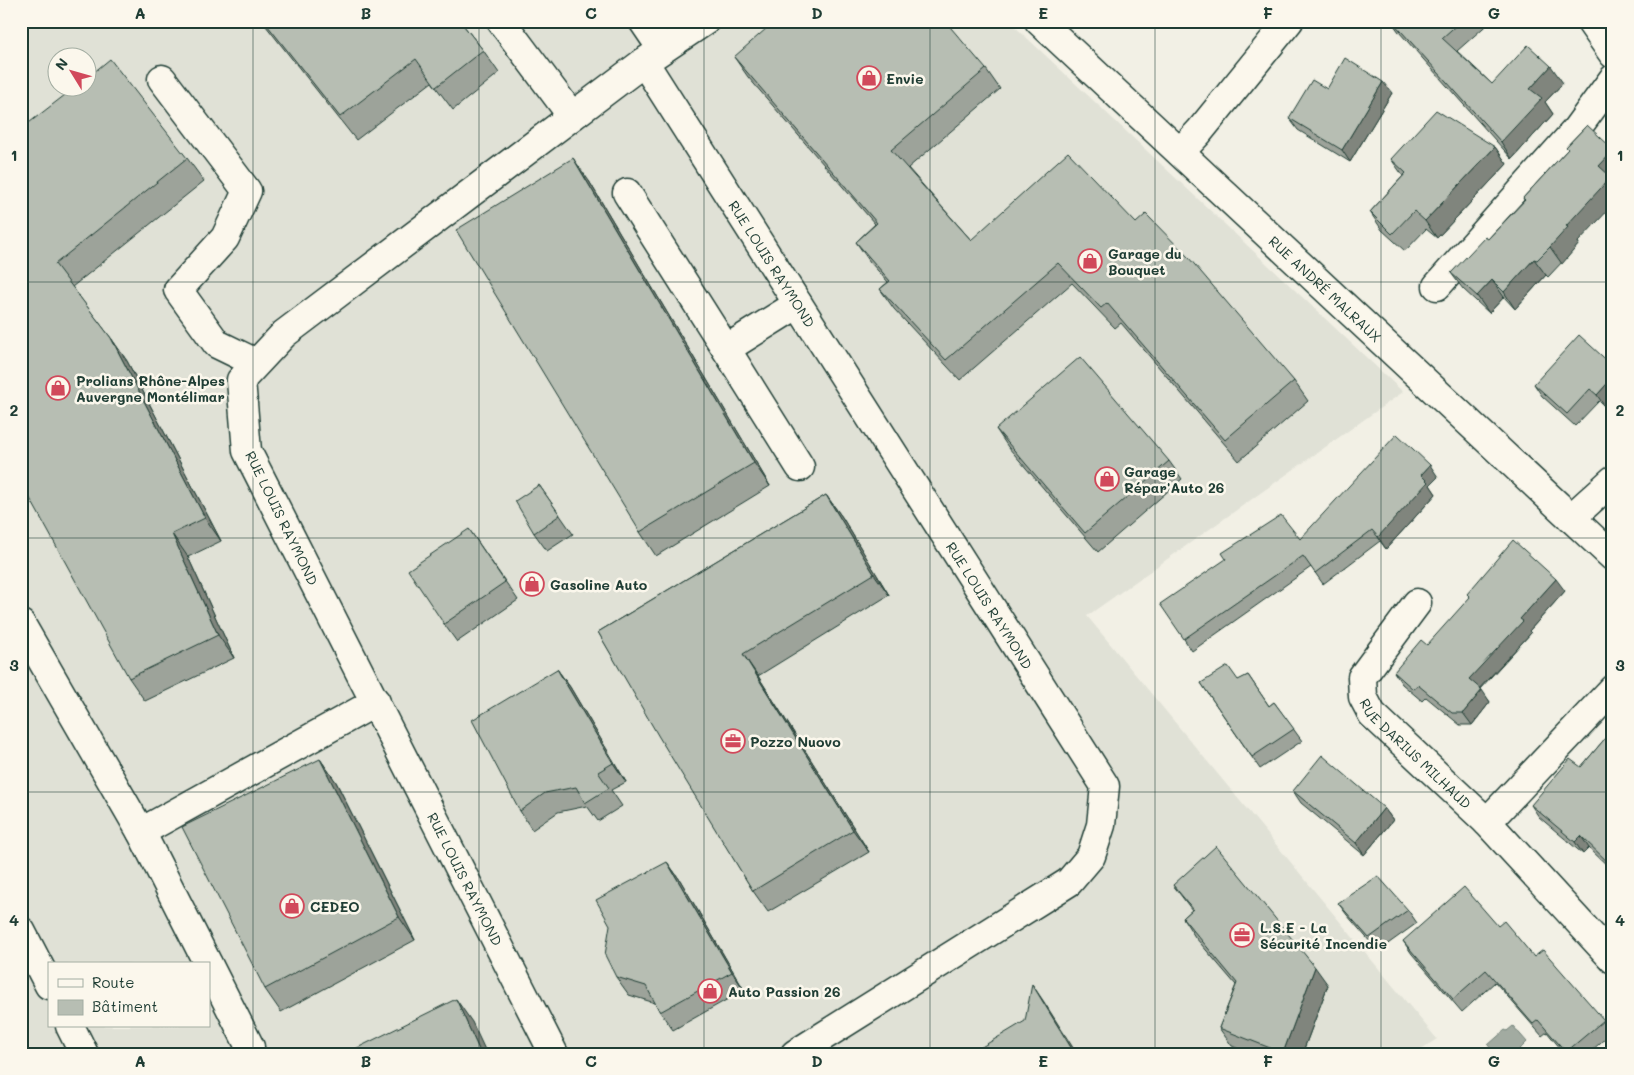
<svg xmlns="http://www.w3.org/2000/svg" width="1634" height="1075" font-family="Mali,sans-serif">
	<rect width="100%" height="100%" fill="#f2f0e5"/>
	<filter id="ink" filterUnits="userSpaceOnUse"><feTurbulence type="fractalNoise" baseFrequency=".02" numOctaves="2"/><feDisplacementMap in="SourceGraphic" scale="10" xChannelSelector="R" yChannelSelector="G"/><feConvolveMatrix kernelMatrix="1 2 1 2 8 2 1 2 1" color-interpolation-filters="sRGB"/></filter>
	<g filter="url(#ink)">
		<path fill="#e0e1d6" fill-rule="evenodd" d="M21 21H1009L1403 392 1087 616 1437 1039 1413 1054H21ZM58 58H88V88H58ZM49 964H209V1026H49Z"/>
		<path fill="#a2aba1" stroke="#6e7f75" d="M1513 1026 1527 1042 1520 1049 1524 1054H1495L1488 1045 1505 1030 1507 1031Z"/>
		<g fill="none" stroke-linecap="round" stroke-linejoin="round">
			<g stroke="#1f3d34" stroke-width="31">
				<g id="minor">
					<path d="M501 21 572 116"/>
					<path d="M643 21 662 49"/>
					<path id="s1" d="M1039 21 1613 557"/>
					<path d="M1590 21 1613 54"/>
					<path id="s2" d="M644 62 1105 786 1101 825 1091 856 1069 882 795 1054"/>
					<path d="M162 79 247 191 225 238 178 290 217 344 256 363"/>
					<path d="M1180 152 1199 132 1289 21"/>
					<path d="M627 193 726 349 798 304"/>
					<path d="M1437 286 1575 131 1613 79"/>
					<path d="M726 349 800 467"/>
					<path d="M1571 518 1613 480"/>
					<path id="s3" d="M1417 603 1362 677 1363 697 1372 714 1487 822 1613 959"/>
					<path d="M21 624 141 832 376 702"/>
					<path d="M1487 822 1613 689"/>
					<path d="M141 832 208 964"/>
					<path d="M209 966 250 1047"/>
					<path d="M554 1054 247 451 241 380 284 334 644 62 705 21"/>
				</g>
			</g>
			<g stroke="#1f3d34" stroke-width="31">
				<g id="major">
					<path d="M21 931 49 985"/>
					<path d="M70 1026 84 1054"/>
				</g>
			</g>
			<use href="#minor" stroke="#fbf7ec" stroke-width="28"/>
			<use href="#major" stroke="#fbf7ec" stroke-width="28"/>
		</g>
		<g fill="#9da39a" stroke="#1f3d34">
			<path d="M262 21H460L483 50 499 73 453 110 432 82 356 140Z"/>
			<path d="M1391 21H1491L1457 51 1492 84 1563 83 1545 102 1553 114 1512 159 1399 32Z"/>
			<path d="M734 57 986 69 1000 89 908 168 971 240 1136 223 1294 381 1308 401 1239 461 1121 323 1115 328 1072 283 960 380 894 309 880 289 888 282 870 262 856 242 875 224 748 77Z"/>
			<path d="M1327 89 1392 93 1350 162 1298 130 1289 118Z"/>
			<path d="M1587 125 1578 242 1579 244 1548 277 1546 275 1515 309 1504 297 1489 313 1463 289 1451 273 1488 239 1524 200 1523 198 1568 149 1566 147Z"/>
			<path d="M21 129 187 158 204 181 72 287 111 338 127 361 221 541 188 557 234 658 145 701 129 678Z"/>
			<path d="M1495 147 1507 164 1437 238 1426 229 1405 251 1382 230 1370 212 1403 176 1391 159Z"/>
			<path d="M589 181 770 486 656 556 640 532Z"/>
			<path d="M1613 366V399L1605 407 1599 401 1575 426 1542 396 1534 384Z"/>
			<path d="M996 429 1169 461 1182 479 1098 552 1008 447Z"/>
			<path d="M1438 477 1430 485 1436 494 1386 549 1380 541 1323 584 1311 567 1192 651 1184 639 1300 539Z"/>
			<path d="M539 485 573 534 547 551 534 533Z"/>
			<path d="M826 495 842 517 889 595 758 676 869 852 768 912 753 891 598 632Z"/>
			<path d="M469 529 518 600 457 642 444 624Z"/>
			<path d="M1565 591 1529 631 1531 633 1480 689 1490 702 1472 725H1460L1426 697 1422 701 1402 684 1394 672 1427 645Z"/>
			<path d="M557 669 570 687 626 782 611 790 622 806 598 821 587 806 558 812 532 830 520 811Z"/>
			<path d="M1248 675 1269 706 1274 702 1302 741 1260 769 1201 683 1239 680Z"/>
			<path d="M1613 729V871L1589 848 1583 854 1539 817 1531 805 1581 767Z"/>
			<path d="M320 759 336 782 415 940 281 1012 265 989Z"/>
			<path d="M1293 791 1384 808 1393 820 1364 855 1301 803Z"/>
			<path d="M667 862 680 880 744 990 673 1030 660 1012 655 1003 629 995 616 977Z"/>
			<path d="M1173 885 1328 985 1302 1054H1251L1232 1046 1219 1028 1236 985 1195 937 1183 918 1192 910Z"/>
			<path d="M1338 903 1408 910 1417 923 1378 951 1347 915Z"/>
			<path d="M1498 926 1534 957 1604 1020 1612 1032 1588 1054H1565L1547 1032 1542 1036 1495 982 1462 1012 1412 954 1403 941Z"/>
		</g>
		<g fill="#80857d" stroke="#1f3d34">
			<path d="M1551 66 1563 83 1545 102 1553 114 1512 159 1501 142 1530 89Z"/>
			<path d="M1383 82 1392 93 1350 162 1342 150Z"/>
			<path d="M1495 147 1507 164 1437 238 1425 221Z"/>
			<path d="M1613 151V205L1578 242 1579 244 1562 264 1550 247 1566 226 1599 166Z"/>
			<path d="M573 158 589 181 770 486 754 463Z"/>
			<path d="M1534 259 1546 275 1515 309 1504 292Z"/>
			<path d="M1492 280 1504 297 1489 313 1477 296Z"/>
			<path d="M111 338 127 361 221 541 205 518Z"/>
			<path d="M1613 377V399L1605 407 1597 395Z"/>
			<path d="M1430 465 1438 477 1430 485 1436 494 1386 549 1378 537 1421 475Z"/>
			<path d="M826 495 842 517 889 595 874 574Z"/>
			<path d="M172 534 188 557 234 658 218 635Z"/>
			<path d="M1556 579 1565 591 1529 631 1531 633 1477 691 1469 679 1520 619Z"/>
			<path d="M743 654 758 676 869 852 853 830Z"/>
			<path d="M557 669 570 687 626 782 613 763Z"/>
			<path d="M1482 690 1490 702 1472 725 1463 713Z"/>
			<path d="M320 759 336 782 415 940 399 917Z"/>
			<path d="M1384 808 1393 820 1364 855 1356 843Z"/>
			<path d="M1581 836 1589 848 1583 854 1575 842Z"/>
			<path d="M667 862 680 880 744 990 732 972Z"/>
			<path d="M1315 967 1328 985 1302 1054H1283V1053Z"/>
			<path d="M1032 984 1044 1002 1077 1054H1075Z"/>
			<path d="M456 999 472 1022 487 1054H481Z"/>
		</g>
		<g fill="#b7beb3" stroke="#1f3d34">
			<path d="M264 21H460L483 50 436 87 416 59 340 117Z"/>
			<path d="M775 21H945L986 69 891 150 971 240 1068 152 1136 223 1146 214 1189 258 1294 381 1225 440 1107 303 1101 308 1058 263 946 360 880 289 890 281 856 242 877 223 734 57Z"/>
			<path d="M1392 21H1461L1442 38 1492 84 1528 45 1551 66 1530 89 1542 98 1501 142Z"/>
			<path d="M1345 58 1383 82 1342 150 1289 118 1312 80 1327 89Z"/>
			<path d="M110 59 187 158 55 264 111 338 205 518 172 534 218 635 129 678 21 482V129L74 88H88V77Z"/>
			<path d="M1436 110 1495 147 1425 221 1414 211 1392 234 1370 212 1406 173 1391 159Z"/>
			<path d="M1587 125 1613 149V151L1599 166 1611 177 1566 226 1568 227 1550 247 1537 260 1534 259 1504 292 1492 280 1477 296 1451 273 1485 237 1488 239 1525 200 1523 198 1568 149 1566 147Z"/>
			<path d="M573 158 754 463 640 532 456 230Z"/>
			<path d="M1579 335 1613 366V377L1597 395 1590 389 1567 414 1534 384Z"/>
			<path d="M1080 357 1169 461 1085 533 996 429Z"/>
			<path d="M1397 434 1430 465 1421 475 1428 482 1378 537 1372 530 1315 573 1303 556 1184 639 1160 604 1226 559 1222 553 1281 515 1300 539Z"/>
			<path d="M539 485 560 515 534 533 515 501Z"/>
			<path d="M826 495 874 574 743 654 853 830 753 891 659 737 598 632Z"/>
			<path d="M469 529 505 582 444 624 408 570Z"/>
			<path d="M1513 540 1556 579 1520 619 1523 621 1469 679 1482 690 1463 713H1452L1418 685 1413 689 1394 672 1421 640 1427 645 1470 597 1467 594Z"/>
			<path d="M1228 666 1238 680 1248 675 1269 706 1274 702 1294 729 1252 757 1201 683Z"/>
			<path d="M557 669 613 763 598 772 609 788 585 803 576 787 545 793 520 811 472 720Z"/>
			<path d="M1613 729V867L1581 836 1575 842 1531 805 1570 759 1581 767Z"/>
			<path d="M1322 755 1384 808 1356 843 1293 791Z"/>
			<path d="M320 759 399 917 265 989 182 827Z"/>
			<path d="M1216 846 1315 967 1283 1053 1219 1028 1237 983 1183 918 1193 909 1173 885Z"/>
			<path d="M667 862 732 972 660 1012 646 986 616 977 605 955 610 925 596 900Z"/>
			<path d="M1378 876 1408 910 1369 938 1338 903Z"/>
			<path d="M1464 887 1498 926 1504 921 1534 957 1543 950 1604 1020 1566 1052 1538 1020 1533 1024 1486 970 1453 999 1403 941Z"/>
			<path d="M1032 984 1075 1054H970L1025 1021Z"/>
			<path d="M456 999 481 1054H345Z"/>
		</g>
	</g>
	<path fill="none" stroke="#1f3d34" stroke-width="1" stroke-opacity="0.55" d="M253 21V1054M479 21V1054M704 21V1054M930 21V1054M1155 21V1054M1381 21V1054M21 282H1613M21 538H1613M21 792H1613"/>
	<defs>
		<g id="shop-ring" transform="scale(1.25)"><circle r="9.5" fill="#fbf7ec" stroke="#d1495b" stroke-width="1.5"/><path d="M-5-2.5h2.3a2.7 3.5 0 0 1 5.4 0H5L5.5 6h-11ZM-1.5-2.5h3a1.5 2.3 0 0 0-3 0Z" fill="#d1495b"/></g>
		<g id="office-ring" transform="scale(1.25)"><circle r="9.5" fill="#fbf7ec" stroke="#d1495b" stroke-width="1.5"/><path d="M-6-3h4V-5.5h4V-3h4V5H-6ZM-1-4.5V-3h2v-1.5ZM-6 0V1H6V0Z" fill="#d1495b"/></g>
	</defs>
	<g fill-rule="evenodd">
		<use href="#shop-ring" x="869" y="78"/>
		<use href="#shop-ring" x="1090" y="261"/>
		<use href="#shop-ring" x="58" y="388"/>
		<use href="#shop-ring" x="1107" y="479"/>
		<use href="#shop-ring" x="532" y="584"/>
		<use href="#office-ring" x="733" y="741"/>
		<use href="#shop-ring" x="292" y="906"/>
		<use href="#office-ring" x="1242" y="935"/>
		<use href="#shop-ring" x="710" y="991"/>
	</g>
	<g text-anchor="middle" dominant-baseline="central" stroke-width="5" stroke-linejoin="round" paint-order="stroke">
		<g font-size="14" font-weight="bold" fill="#1f3d34" stroke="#fbf7ec" text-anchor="start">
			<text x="886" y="78">Envie</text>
			<text x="1108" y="253">Garage du<tspan x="1108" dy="16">Bouquet</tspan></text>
			<text x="76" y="380">Prolians Rhône-Alpes<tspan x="76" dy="16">Auvergne Montélimar</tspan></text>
			<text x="1124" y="471">Garage<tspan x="1124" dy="16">Répar'Auto 26</tspan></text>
			<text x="550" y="584">Gasoline Auto</text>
			<text x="750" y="741">Pozzo Nuovo</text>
			<text x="310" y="906">CEDEO</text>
			<text x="1260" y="927">L.S.E - La<tspan x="1260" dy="16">Sécurité Incendie</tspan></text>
			<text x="728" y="991">Auto Passion 26</text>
		</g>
		<g font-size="14" fill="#1f3d34" stroke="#fbf7ec">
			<text stroke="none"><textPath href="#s2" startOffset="239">RUE LOUIS RAYMOND</textPath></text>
			<text stroke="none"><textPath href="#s1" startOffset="392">RUE ANDRÉ MALRAUX</textPath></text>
			<text transform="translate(282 518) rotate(64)">RUE LOUIS RAYMOND</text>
			<text stroke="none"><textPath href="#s2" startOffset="644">RUE LOUIS RAYMOND</textPath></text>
			<text stroke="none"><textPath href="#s3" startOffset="190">RUE DARIUS MILHAUD</textPath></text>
			<text transform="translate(465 879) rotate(63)">RUE LOUIS RAYMOND</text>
		</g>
	</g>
	<rect width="1634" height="1075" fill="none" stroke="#fbf7ec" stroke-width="55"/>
	<rect x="48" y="962" width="162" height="65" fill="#fbf7ec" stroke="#a3ada2"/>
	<rect x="58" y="979" width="25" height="8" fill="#fbf7ec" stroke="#a3ada2"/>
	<text x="92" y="988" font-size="15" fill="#1f3d34">Route</text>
	<rect x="58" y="1000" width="25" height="15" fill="#b7beb3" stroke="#a3ada2"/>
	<text x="92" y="1012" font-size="15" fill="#1f3d34">Bâtiment</text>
	<g transform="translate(72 72) rotate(307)"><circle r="24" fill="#fbf7ec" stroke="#a3ada2"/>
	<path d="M0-4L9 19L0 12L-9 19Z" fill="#d1495b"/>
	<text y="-8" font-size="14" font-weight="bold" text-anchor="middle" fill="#1f3d34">N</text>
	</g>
	<rect x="28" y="28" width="1578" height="1020" fill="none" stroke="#1f3d34" stroke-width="2"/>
	<g font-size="16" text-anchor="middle" font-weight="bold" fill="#1f3d34">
		<text x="140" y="19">A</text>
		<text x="366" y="19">B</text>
		<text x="591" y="19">C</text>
		<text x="817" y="19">D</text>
		<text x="1043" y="19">E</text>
		<text x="1268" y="19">F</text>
		<text x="1494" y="19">G</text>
		<text x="14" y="161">1</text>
		<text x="1620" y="161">1</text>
		<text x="14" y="416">2</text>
		<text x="1620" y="416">2</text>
		<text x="14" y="671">3</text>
		<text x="1620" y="671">3</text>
		<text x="14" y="926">4</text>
		<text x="1620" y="926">4</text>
		<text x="140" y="1067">A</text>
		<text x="366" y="1067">B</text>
		<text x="591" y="1067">C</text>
		<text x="817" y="1067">D</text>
		<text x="1043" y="1067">E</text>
		<text x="1268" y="1067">F</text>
		<text x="1494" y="1067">G</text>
	</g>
</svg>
